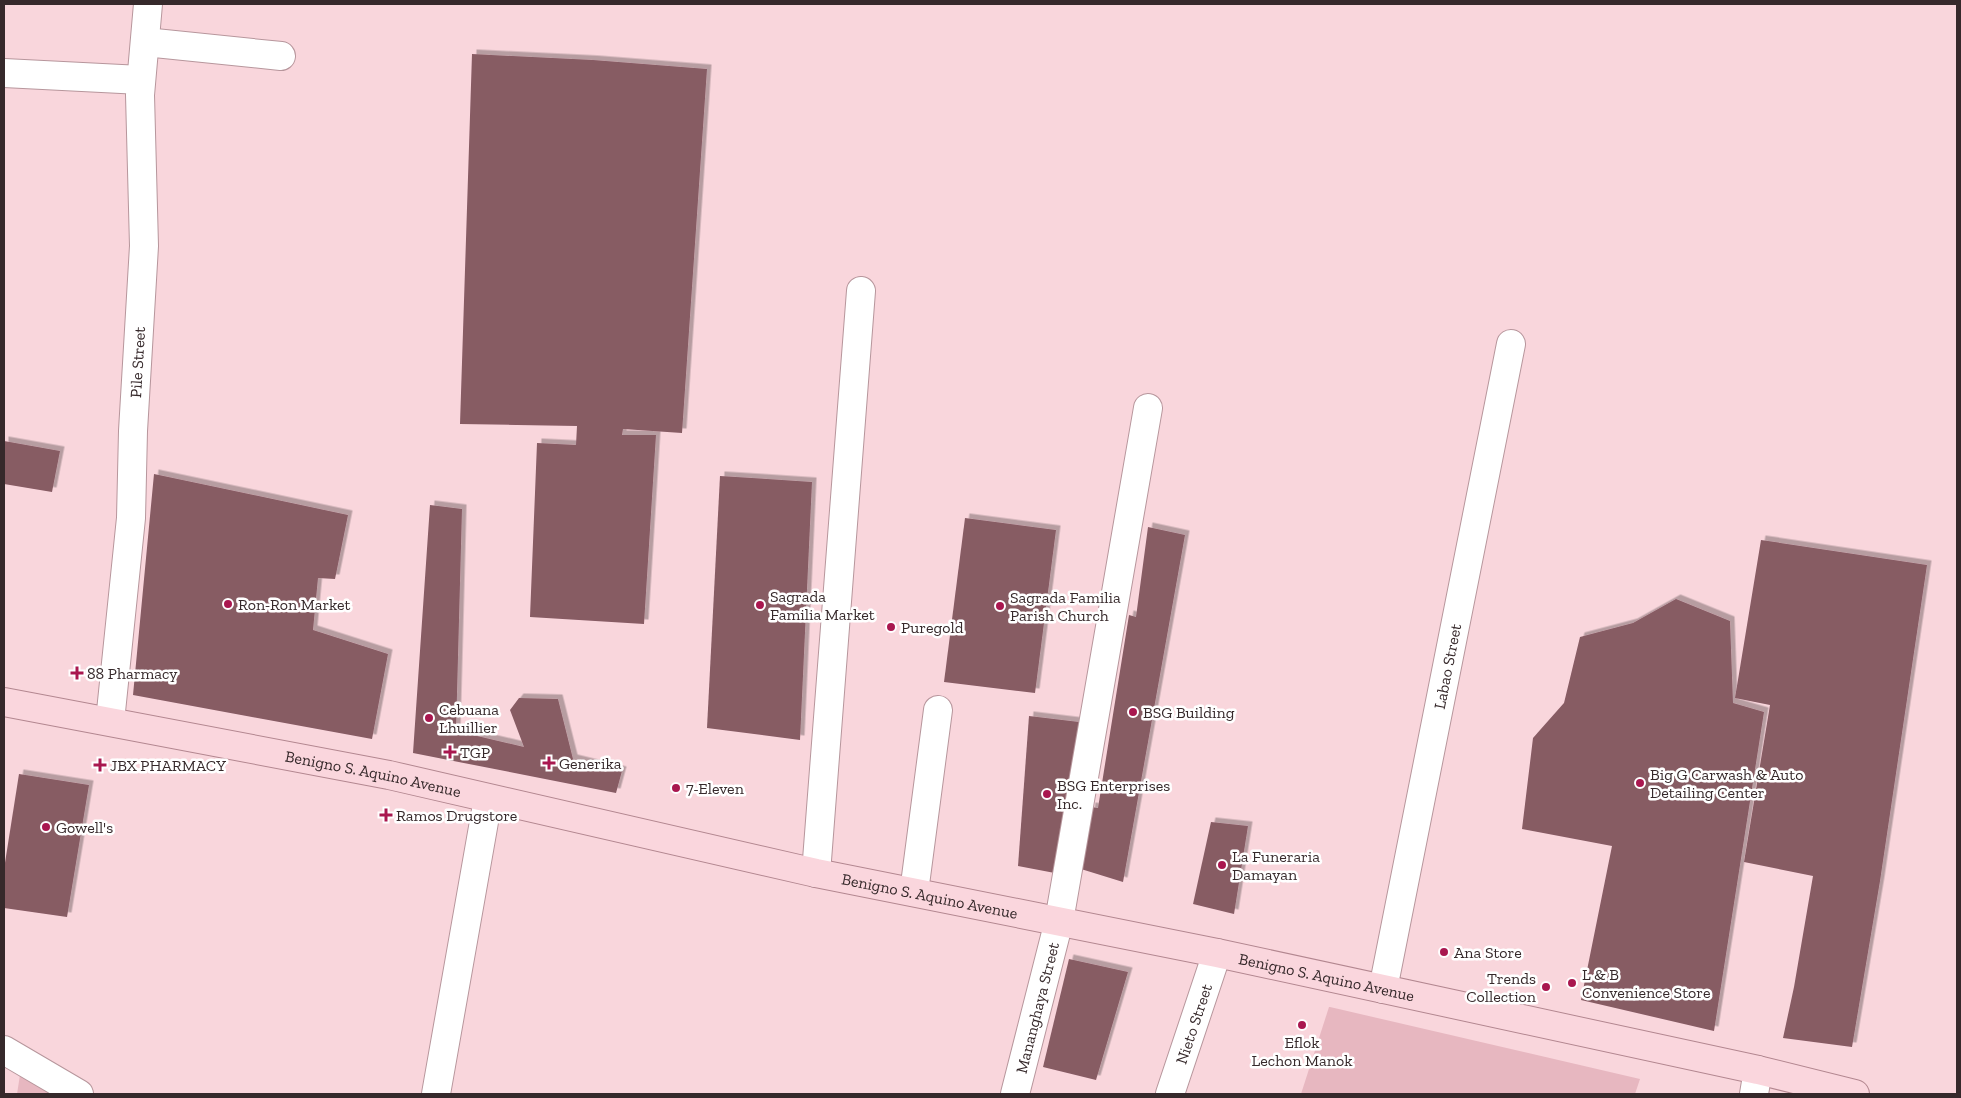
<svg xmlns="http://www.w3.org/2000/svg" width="1961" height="1098" font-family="'Zilla Slab',serif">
	<defs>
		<filter id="shadow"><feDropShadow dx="4.5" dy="-4.5" stdDeviation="0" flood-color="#0004"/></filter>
	</defs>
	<rect width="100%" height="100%" fill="#f9d6dc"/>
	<g fill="#e7b7c0">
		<path d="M1329 1007H1330L1640 1079 1635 1094H1301Z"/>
		<path d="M20 1075 53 1094H17Z"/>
	</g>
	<g fill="#875b64" filter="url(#shadow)">
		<path d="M472 54 593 60 707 69 682 433 623 429 622 435H656L644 624 530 617 537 443 576 445 577 426 460 424Z"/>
		<path d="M4 441 60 451 52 492 4 484Z"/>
		<path d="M154 474 348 515 335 579 318 578 313 630 388 654 372 739 133 695Z"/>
		<path d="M720 476 812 482 800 740 707 728Z"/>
		<path d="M430 505 462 509 456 731 524 747 510 710 519 698 558 699 573 759 622 771 616 793 413 753Z"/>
		<path d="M965 518 1056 530 1035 693 944 682Z"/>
		<path d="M1148 527 1185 535 1123 882 1081 869 1091 807 1098 808 1129 615 1136 617Z"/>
		<path d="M1761 540 1927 565 1880 881 1852 1047 1783 1038 1794 987 1813 876 1744 862 1770 705 1735 698Z"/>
		<path d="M1676 599 1730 621 1733 703 1764 712 1714 1031 1581 1000 1612 846 1522 829 1533 738 1564 703 1580 637 1633 623Z"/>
		<path d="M1029 716 1079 722 1060 874 1018 866Z"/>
		<path d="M19 774 89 785 67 917 4 908V869Z"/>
		<path d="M1211 822 1248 826 1234 914 1193 904Z"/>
		<path d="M1069 959 1128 972 1096 1080 1043 1067Z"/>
	</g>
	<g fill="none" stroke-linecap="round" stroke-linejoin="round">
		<g stroke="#b7969c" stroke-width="30">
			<g id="minor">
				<path d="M145 42 281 56"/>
				<path d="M4 73 141 80"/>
				<path id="s1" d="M110 721 131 518 133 431 144 246 140 95 148 4"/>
				<path d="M816 873 861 291"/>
				<path d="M914 892 938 710"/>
				<path id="s2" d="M1383 989 1511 344"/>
				<path d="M4 1050 79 1094"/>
				<path d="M436 1094 488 799"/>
				<path id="s3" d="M1015 1094 1059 921 1148 408"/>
				<path id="s4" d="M1170 1094 1217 953"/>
				<path d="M1754 1094 1758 1070"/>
			</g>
		</g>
		<g stroke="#b38790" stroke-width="30">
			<g id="major">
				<path id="s5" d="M4 702 389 775 816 873 1217 953 1758 1070 1855 1094"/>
			</g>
		</g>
		<use href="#minor" stroke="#fff" stroke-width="28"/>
		<use href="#major" stroke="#fad6dd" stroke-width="28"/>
	</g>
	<g fill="#a9174f" stroke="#fff" stroke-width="2">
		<circle cx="228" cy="604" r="5"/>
		<circle cx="760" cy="605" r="5"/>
		<circle cx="1000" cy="606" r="5"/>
		<circle cx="891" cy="627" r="5"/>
		<path d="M74.5 665.5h5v5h5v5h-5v5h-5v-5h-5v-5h5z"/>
		<circle cx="1133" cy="712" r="5"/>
		<circle cx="429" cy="718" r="5"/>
		<path d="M447.5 744.5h5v5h5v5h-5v5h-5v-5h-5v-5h5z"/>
		<path d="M546.5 755.5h5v5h5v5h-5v5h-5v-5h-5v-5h5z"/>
		<path d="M97.5 757.5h5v5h5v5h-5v5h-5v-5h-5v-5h5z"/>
		<circle cx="1640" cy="783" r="5"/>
		<circle cx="676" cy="788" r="5"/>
		<circle cx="1047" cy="794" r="5"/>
		<path d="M383.5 807.5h5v5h5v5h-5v5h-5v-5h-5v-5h5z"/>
		<circle cx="46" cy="827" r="5"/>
		<circle cx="1222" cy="865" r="5"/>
		<circle cx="1444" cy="952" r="5"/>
		<circle cx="1572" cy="983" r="5"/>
		<circle cx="1546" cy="987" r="5"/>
		<circle cx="1302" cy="1025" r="5"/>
	</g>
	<g text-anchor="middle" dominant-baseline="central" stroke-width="5" stroke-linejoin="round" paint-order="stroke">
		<g font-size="16" fill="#36292b" stroke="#fff">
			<text stroke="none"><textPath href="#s1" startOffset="360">Pile Street</textPath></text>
			<text stroke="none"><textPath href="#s2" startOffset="329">Labao Street</textPath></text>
			<text stroke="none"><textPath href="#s5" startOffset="376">Benigno S. Aquino Avenue</textPath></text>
			<text stroke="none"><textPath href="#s5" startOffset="946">Benigno S. Aquino Avenue</textPath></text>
			<text stroke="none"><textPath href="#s5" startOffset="1351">Benigno S. Aquino Avenue</textPath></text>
			<text stroke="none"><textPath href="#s3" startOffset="89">Mananghaya Street</textPath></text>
			<text stroke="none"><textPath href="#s4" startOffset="74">Nieto Street</textPath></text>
		</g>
		<g font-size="16" fill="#36292b" stroke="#fff" text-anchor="start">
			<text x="770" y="596">Sagrada<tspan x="770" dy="18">Familia Market</tspan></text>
			<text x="1010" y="597">Sagrada Familia<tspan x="1010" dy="18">Parish Church</tspan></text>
			<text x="238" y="604">Ron-Ron Market</text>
			<text x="901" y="627">Puregold</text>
			<text x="87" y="673">88 Pharmacy</text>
			<text x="439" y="709">Cebuana<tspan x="439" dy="18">Lhuillier</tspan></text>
			<text x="1143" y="712">BSG Building</text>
			<text x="460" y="752">TGP</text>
			<text x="559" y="763">Generika</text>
			<text x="110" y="765">JBX PHARMACY</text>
			<text x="1650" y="774">Big G Carwash &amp; Auto<tspan x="1650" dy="18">Detailing Center</tspan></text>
			<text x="1057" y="785">BSG Enterprises<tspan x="1057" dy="18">Inc.</tspan></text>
			<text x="686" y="788">7-Eleven</text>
			<text x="396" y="815">Ramos Drugstore</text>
			<text x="56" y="827">Gowell's</text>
			<text x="1232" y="856">La Funeraria<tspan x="1232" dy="18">Damayan</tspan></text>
			<text x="1454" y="952">Ana Store</text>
			<text x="1582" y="974">L &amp; B<tspan x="1582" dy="18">Convenience Store</tspan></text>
			<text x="1536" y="978" text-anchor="end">Trends<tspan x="1536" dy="18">Collection</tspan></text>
			<text x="1302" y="1042" text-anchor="middle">Eflok<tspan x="1302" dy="18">Lechon Manok</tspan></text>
		</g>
	</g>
	<rect width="1961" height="1098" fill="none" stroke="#36292b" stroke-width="10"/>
</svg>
